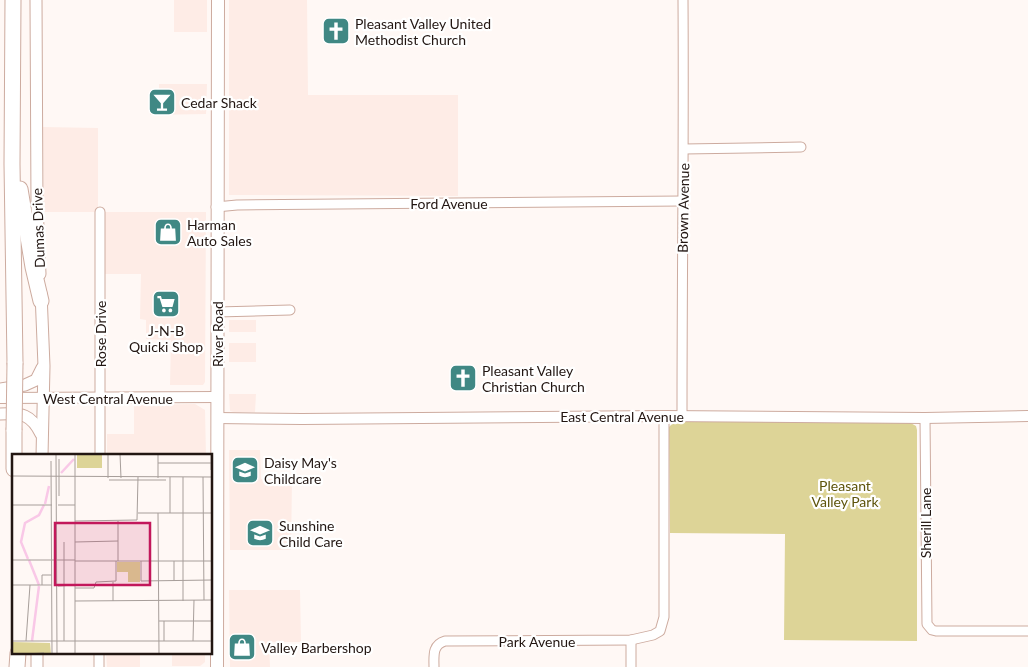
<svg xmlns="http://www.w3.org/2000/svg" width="1028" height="667" font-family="Lato,sans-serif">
	<rect width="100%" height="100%" fill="#fff8f5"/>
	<g fill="#feece6">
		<rect x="174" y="0" width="33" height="32"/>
		<path d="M229 0H307L308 95H458V196L229 195Z"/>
		<path d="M159 84H207L206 114 150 115 151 91H159Z"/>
		<path d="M43 127 98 128V212H44Z"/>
		<path d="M105 212H206L205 382 203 385H170L171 340 146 339V320L140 319 141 274H105Z"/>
		<rect x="229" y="320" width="27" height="12"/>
		<rect x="229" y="343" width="27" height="19"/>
		<path d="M229 394H256L255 412H234L230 411Z"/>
		<path d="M195 404 205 410 206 456H107V434H134V405Z"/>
		<path d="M229 450H260L261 479H292L291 550H230Z"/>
		<path d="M229 590H300L301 642H269L270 667H230Z"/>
		<path d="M106 653H140V667H107Z"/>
		<path d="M172 653H205V662L200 666H172Z"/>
	</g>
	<path fill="#ddd497" d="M907 421 916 426 917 430V641L784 640 785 534 670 533 669 427 674 422Z"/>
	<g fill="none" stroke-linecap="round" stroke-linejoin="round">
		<g stroke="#cdab9f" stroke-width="11">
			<g id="minor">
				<path d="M684 149 801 147"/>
				<path d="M216 207 237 205 682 201"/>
				<path d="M217 312 290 310"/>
				<path d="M682 416C682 277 684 139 683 0"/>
				<path d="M925 418 927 624 932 630 936 631H1028"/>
				<path d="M100 456V212"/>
				<path d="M631 640V667"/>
				<path d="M99 653V667"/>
				<path d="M434 667C434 656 432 645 445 641L631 640 653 635 660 631 664 617V416"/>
			</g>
		</g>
		<g stroke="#cdab9f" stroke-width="12">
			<g id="tertiary">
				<path d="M0 398 217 397"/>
				<path d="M217 418 302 419 664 416 925 418 1028 416"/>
			</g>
		</g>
		<g stroke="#cdab9f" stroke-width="13">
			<g id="secondary">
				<path d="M36 0 37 205 40 274"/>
				<path d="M41 293 44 366 42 456"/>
				<path d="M0 389 25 385 36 380 42 368"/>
				<path d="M0 414C22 413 31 414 41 434"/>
				<path d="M37 653V667"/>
			</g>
		</g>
		<g stroke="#cdab9f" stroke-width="14">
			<path id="primary" d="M217 667 218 0"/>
		</g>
		<g stroke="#cdab9f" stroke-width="17">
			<g id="motorway">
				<path d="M13 0 12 164 15 363"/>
				<path d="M20 189 33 267 41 301"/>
				<path d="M14 430V469"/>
				<path d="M17 667 18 653"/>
			</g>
		</g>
		<use href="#minor" stroke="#fff" stroke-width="9"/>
		<use href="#tertiary" stroke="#fff" stroke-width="10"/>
		<use href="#secondary" stroke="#fff" stroke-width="11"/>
		<use href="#primary" stroke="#fff" stroke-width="12"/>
		<use href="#motorway" stroke="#fff" stroke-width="15"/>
		<g stroke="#cdab9f" stroke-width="17" stroke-linecap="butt">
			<path id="motorway-bridge" d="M14 430 15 363"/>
		</g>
		<use href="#motorway-bridge" stroke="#fff" stroke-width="15"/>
	</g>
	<defs>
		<g id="church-square" transform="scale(1.4375)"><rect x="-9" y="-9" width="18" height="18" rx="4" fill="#408884" stroke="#fff"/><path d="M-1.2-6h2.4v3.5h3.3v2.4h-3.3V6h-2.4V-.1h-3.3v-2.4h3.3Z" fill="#fff"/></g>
		<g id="bar-square" transform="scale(1.4375)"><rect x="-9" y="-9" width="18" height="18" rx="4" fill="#408884" stroke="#fff"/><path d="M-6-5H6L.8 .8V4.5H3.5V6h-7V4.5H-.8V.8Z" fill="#fff"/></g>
		<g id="shop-square" transform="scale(1.4375)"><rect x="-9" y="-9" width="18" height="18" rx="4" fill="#408884" stroke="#fff"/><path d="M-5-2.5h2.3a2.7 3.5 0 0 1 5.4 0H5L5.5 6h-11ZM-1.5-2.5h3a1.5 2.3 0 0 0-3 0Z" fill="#fff"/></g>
		<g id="supermarket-square" transform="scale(1.4375)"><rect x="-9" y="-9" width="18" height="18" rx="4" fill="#408884" stroke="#fff"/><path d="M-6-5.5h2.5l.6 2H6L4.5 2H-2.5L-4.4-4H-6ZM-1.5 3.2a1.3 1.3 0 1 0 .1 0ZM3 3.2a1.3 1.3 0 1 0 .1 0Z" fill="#fff"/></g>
		<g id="school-square" transform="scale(1.4375)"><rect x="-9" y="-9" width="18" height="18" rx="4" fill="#408884" stroke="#fff"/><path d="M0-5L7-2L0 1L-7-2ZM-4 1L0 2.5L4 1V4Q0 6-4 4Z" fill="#fff"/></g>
	</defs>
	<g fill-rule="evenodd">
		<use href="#church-square" x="336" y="31"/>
		<use href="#bar-square" x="162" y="102"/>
		<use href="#shop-square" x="168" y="232"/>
		<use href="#supermarket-square" x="166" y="304"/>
		<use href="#church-square" x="463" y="378"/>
		<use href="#school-square" x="245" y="470"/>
		<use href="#school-square" x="260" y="533"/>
		<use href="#shop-square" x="242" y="647"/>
	</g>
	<g text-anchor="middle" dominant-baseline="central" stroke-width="4.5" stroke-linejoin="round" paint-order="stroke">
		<g font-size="14" fill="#221612" stroke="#fff" text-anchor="start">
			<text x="355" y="23">Pleasant Valley United<tspan x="355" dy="16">Methodist Church</tspan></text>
			<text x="181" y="102">Cedar Shack</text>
			<text x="187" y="224">Harman<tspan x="187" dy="16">Auto Sales</tspan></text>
			<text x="166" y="330" text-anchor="middle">J-N-B<tspan x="166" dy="16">Quicki Shop</tspan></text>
			<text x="482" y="370">Pleasant Valley<tspan x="482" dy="16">Christian Church</tspan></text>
			<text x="264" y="462">Daisy May's<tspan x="264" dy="16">Childcare</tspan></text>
			<text x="279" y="525">Sunshine<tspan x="279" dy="16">Child Care</tspan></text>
			<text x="261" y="647">Valley Barbershop</text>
		</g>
		<g font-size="14" fill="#221612" stroke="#fff">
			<text x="449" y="203">Ford Avenue</text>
			<text transform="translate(683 208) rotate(-89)">Brown Avenue</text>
			<text transform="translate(38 228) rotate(-92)">Dumas Drive</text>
			<text transform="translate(100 334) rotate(-90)">Rose Drive</text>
			<text transform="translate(217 334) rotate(-90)">River Road</text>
			<text x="108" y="398">West Central Avenue</text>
			<text x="622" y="416">East Central Avenue</text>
			<text transform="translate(925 523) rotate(-90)">Sherill Lane</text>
			<text x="537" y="641">Park Avenue</text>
		</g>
		<g font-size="14" fill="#5e540b" stroke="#fff">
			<text x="845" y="485">Pleasant<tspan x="845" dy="16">Valley Park</tspan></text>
		</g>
	</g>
	<g transform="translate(12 454)">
		<rect width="200" height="200" fill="#fff8f5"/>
		<path d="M65 0H90V14H65ZM105 108H128V128H116V118H105ZM0 188 38 189 39 200H0Z" fill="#ddd497"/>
		<path fill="none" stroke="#f9c8e7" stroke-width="2.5" d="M49 19 62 5M33 50 37 32M16 105 9 88 13 69 27 61 32 51M17 106 27 131M20 187 27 132"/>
		<path fill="none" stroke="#a79e9a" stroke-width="1" d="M44 0 45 200M96 0V24M108 0 109 24M146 0V24M39 7 40 200M146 9H199M199 16V0M0 22 200 23M191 23 192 146M97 26H154M47 42V5M0 51H40M46 51H63M126 59H200M146 59 147 200M158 59V23M63 67 125 66 126 23M63 88 106 87M0 106H63M63 107H200M106 107V67M129 107V127L200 126M162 127V107M101 128V147M0 131H40M30 131V121H40M46 132 63 131M63 134H82L84 128 104 127V107M63 147 200 146M171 147V23M147 167H200M0 187H200M14 187 18 131M52 187V88M152 187V167M181 187 182 146M12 200 32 199M63 200V0"/>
		<path fill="#c2185b" fill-opacity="0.15" stroke="#c2185b" stroke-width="2.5" d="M43 69H138V131H43Z"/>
		<rect width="200" height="200" fill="none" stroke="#221612" stroke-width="2.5"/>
	</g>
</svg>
